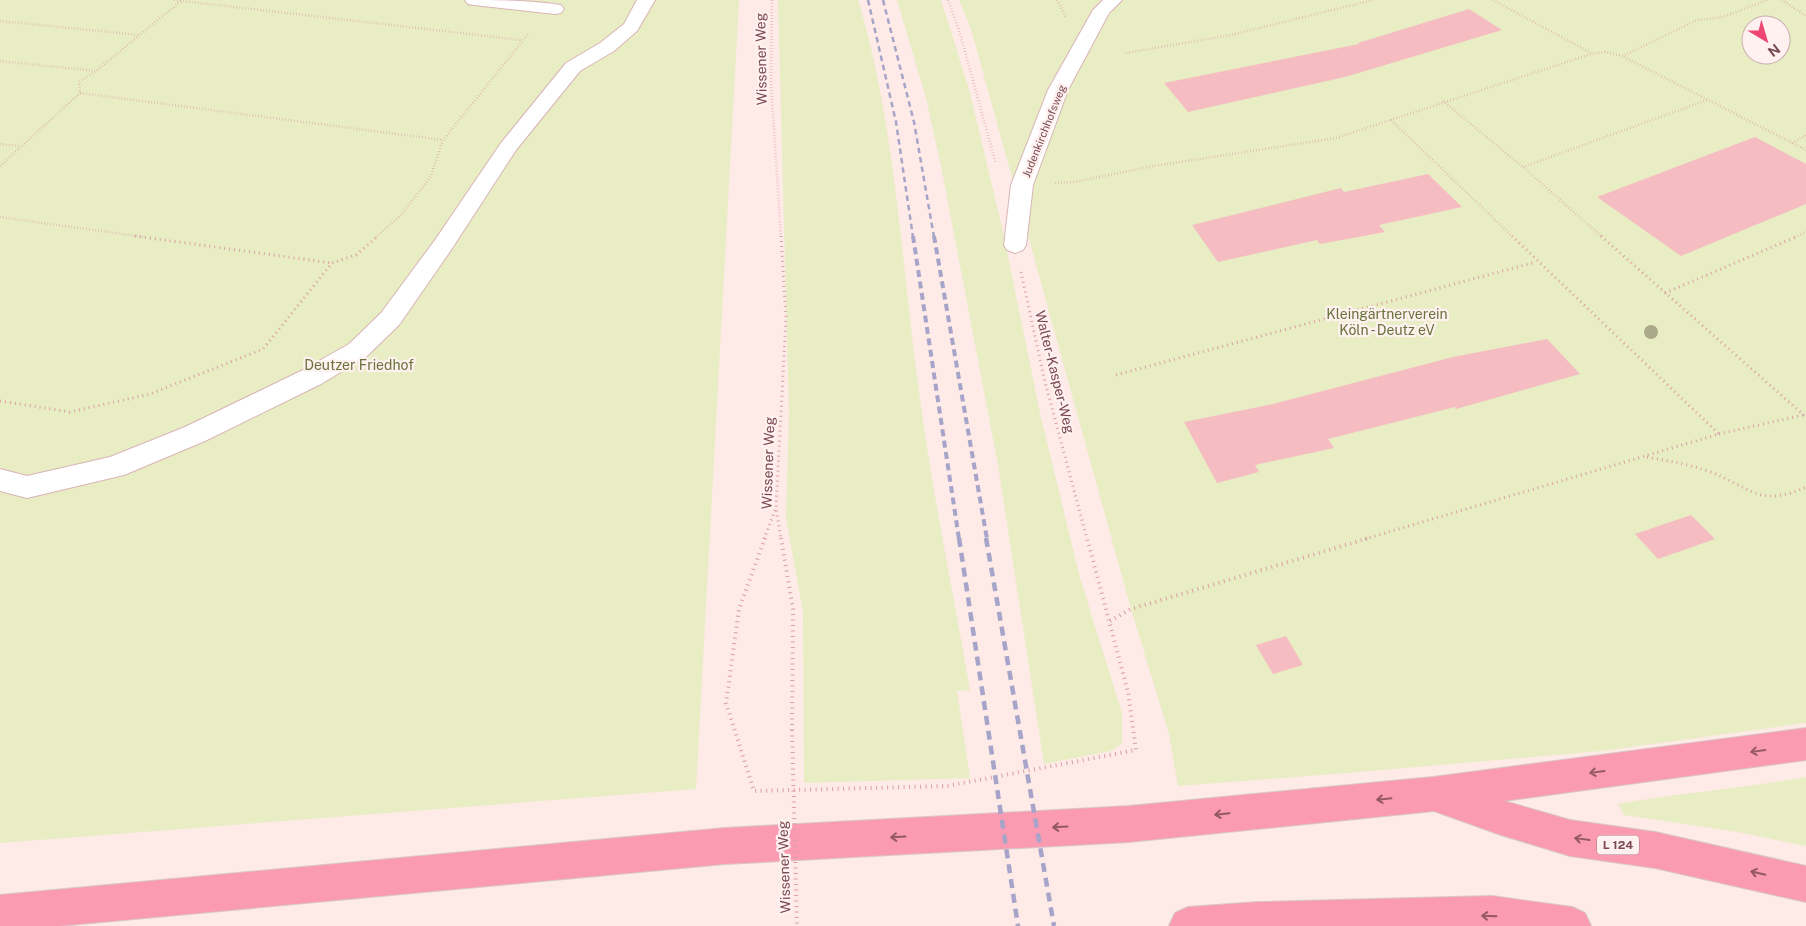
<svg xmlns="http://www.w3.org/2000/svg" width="1806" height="926" font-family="'Public Sans',sans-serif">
	<rect width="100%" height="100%" fill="#feeae7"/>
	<g fill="#e8edc4" fill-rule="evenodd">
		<path d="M0 0H739L696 789 0 843Z"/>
		<path d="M778 0H858C896 126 901 262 919 392 932 492 953 591 970 690L957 691 970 778 804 783 803 612 786 518 789 413Z"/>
		<path d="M897 0H941L969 89 1002 227 1040 413 1080 578 1122 713V743L1111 751 1044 764 998 465 942 171 926 98Z"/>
		<path d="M959 0H1806V723L1602 751 1347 773 1178 786 1169 734 1131 609 971 29ZM1751 25H1781V55H1751Z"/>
		<path d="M1806 777V846L1738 832 1624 815 1618 804C1681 793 1744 788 1806 777Z"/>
	</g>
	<g fill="#f5bdc2">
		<path d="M1469 9 1502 30 1345 77 1188 112 1164 83 1359 44 1358 43Z"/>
		<path d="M1755 137 1806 164V204L1681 256 1597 197Z"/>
		<path d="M1428 174 1462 207 1379 225 1385 232 1320 244 1317 240 1218 262 1192 225 1341 188 1344 192Z"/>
		<path d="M1547 339 1580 374 1456 409 1455 407 1328 439 1334 448 1255 465 1259 472 1217 483 1184 422 1273 404 1453 357Z"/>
		<path d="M1691 515 1715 539 1658 559 1635 534Z"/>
		<path d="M1286 636 1303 665 1273 674 1256 645Z"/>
	</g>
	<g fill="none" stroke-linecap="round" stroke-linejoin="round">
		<g stroke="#d8b4b6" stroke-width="2">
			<g id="minor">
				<path d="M465 0C497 0 530 0 561 5L564 9 561 13 555 14 474 5 468 4Z"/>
				<path d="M637 0H655L637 31 614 51 580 71 516 150 451 250 399 325 367 356 321 384 205 441 124 475 27 498 0 491V469L27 476 110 457 185 427 303 370 349 344 381 313 435 240 501 143 566 63 600 43 624 24Z"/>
				<path d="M1103 0H1122L1109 13 1068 90 1033 185 1026 245 1023 250 1015 253 1007 250 1004 245 1011 185 1048 90 1093 10Z"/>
			</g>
		</g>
		<g stroke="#d7c8ca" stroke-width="2">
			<g id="highway">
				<path d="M1806 728V760L1504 801 1570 820 1655 832 1806 866V902L1655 868 1570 856 1501 835 1434 811 1129 842 725 864 59 926H0V895L725 828 1129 806 1433 777Z"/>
				<path d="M1492 896 1572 907 1585 913 1591 926H1169L1175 913 1188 907 1258 902Z"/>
			</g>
		</g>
		<g stroke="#daa0a6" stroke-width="2.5" stroke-dasharray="0.5 2.5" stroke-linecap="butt">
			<path d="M174 0 521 40"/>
			<path d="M772 0 771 84 781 237"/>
			<path d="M948 0 959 30 996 164"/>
			<path d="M1057 0 1066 17"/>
			<path d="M1493 0 1591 53"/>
			<path d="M1782 0 1806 16"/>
			<path d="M0 21 139 35"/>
			<path d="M1126 53 1231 35 1373 0"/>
			<path d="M1624 57 1806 150"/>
			<path d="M0 61 95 71"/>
			<path d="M80 93 443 140"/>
			<path d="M1443 101 1523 167 1602 237"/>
			<path d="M1391 120 1513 237"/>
			<path d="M1792 143 1806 135"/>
			<path d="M0 144 19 146"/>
			<path d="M0 166 80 93 79 82 96 71 181 1"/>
			<path d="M1523 167 1707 100"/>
			<path d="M1055 183 1074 182 1154 166 1336 138 1591 54 1605 52 1623 56 1697 20 1723 17 1767 0"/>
			<path d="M0 217 144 237"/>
			<path d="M376 237 400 216 430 178 443 140 529 33"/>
			<path d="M1795 237 1806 232"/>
		</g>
		<g stroke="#daa0a6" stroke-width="3" stroke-dasharray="1 4" stroke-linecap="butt">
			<path d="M135 236 332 263"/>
			<path d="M781 236 786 318 776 508 781 539"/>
			<path d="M1601 236 1806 417"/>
			<path d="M1021 272 1044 378 1087 539"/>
			<path d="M1665 293 1798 236"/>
			<path d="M1116 375 1536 262"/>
			<path d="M0 401 70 412 150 394 263 349 332 263 356 255 378 236"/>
			<path d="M1719 434 1803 415"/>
			<path d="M1647 457C1668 461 1688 464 1708 471 1750 486 1758 509 1806 487"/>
			<path d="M764 539 776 508"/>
			<path d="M1365 539 1719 434 1512 236"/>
		</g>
		<g stroke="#daa0a6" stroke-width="4" stroke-dasharray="1 4.5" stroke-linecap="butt">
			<path d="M765 538 739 609 726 703 754 791 947 786 1136 750 1128 692 1087 538"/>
			<path d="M781 538 793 609 792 730"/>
			<path d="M1110 621 1131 609 1369 538"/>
		</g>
		<use href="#minor" fill="#fff" fill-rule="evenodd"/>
		<use href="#highway" fill="#fb9bb1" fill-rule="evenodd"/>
		<g stroke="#a6a4c9" stroke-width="2.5" stroke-dasharray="5.5 4" stroke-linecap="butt">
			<path d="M868 0 896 122 913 237"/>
			<path d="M883 0 914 122 934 237"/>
		</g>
		<g stroke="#a6a4c9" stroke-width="4" stroke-dasharray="7 4.5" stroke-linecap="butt">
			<path d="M913 236 959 539"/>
			<path d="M934 236 987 539"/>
		</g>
		<g stroke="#a6a4c9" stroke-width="4.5" stroke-dasharray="9 6" stroke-linecap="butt">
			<path d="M959 538 1018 926"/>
			<path d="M986 538 1054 926"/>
		</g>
		<path stroke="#daa0a6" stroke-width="4" stroke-dasharray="1 4.5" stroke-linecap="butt" d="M792 730 797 926"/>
	</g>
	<circle fill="#aba988" cx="1651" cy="332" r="7"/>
	<defs><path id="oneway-shaft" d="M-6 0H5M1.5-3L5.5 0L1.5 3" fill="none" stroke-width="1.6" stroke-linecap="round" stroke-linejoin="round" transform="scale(1.25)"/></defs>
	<g stroke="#945963">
		<use href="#oneway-shaft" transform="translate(1758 751) rotate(172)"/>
		<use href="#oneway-shaft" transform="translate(1597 772) rotate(172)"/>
		<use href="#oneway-shaft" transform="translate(1384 799) rotate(174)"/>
		<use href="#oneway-shaft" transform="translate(1222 814) rotate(174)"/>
		<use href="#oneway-shaft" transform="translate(1060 827) rotate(177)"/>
		<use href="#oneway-shaft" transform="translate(898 837) rotate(177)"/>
		<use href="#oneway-shaft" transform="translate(1582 839) rotate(-172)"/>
		<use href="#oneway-shaft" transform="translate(1758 873) rotate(-167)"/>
		<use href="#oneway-shaft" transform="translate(1489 916) rotate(-178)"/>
	</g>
	<g text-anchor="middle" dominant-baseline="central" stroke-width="4.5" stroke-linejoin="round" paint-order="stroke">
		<g font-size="11" fill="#7a4950" stroke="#fff1ef">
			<text transform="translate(1044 131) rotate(-68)">Judenkirchhofsweg</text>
		</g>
		<rect fill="#fff1ef" stroke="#a27b80" stroke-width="1" x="1597" y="835.5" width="42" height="19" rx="4"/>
		<g font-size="12" font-weight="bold" fill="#7a4950">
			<text x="1618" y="845">L 124</text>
		</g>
		<g font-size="14" fill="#7a4950" stroke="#fff1ef">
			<text transform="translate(761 59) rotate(-91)">Wissener Weg</text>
			<text transform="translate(1055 372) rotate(76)">Walter-Kasper-Weg</text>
			<text transform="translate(768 463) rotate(-88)">Wissener Weg</text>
			<text transform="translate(784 867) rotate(-92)">Wissener Weg</text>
		</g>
		<g font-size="14" fill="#67733b" stroke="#fff1ef">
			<text x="1387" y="314">Kleingärtnerverein<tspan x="1387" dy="16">Köln - Deutz eV</tspan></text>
			<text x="359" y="365">Deutzer Friedhof</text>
		</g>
	</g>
	<g transform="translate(1766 40) rotate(142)"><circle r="24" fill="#fff1ef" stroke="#caaeaf"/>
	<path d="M0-4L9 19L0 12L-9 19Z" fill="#ee4673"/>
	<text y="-8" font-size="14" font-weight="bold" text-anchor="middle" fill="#7a4950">N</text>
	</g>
</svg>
